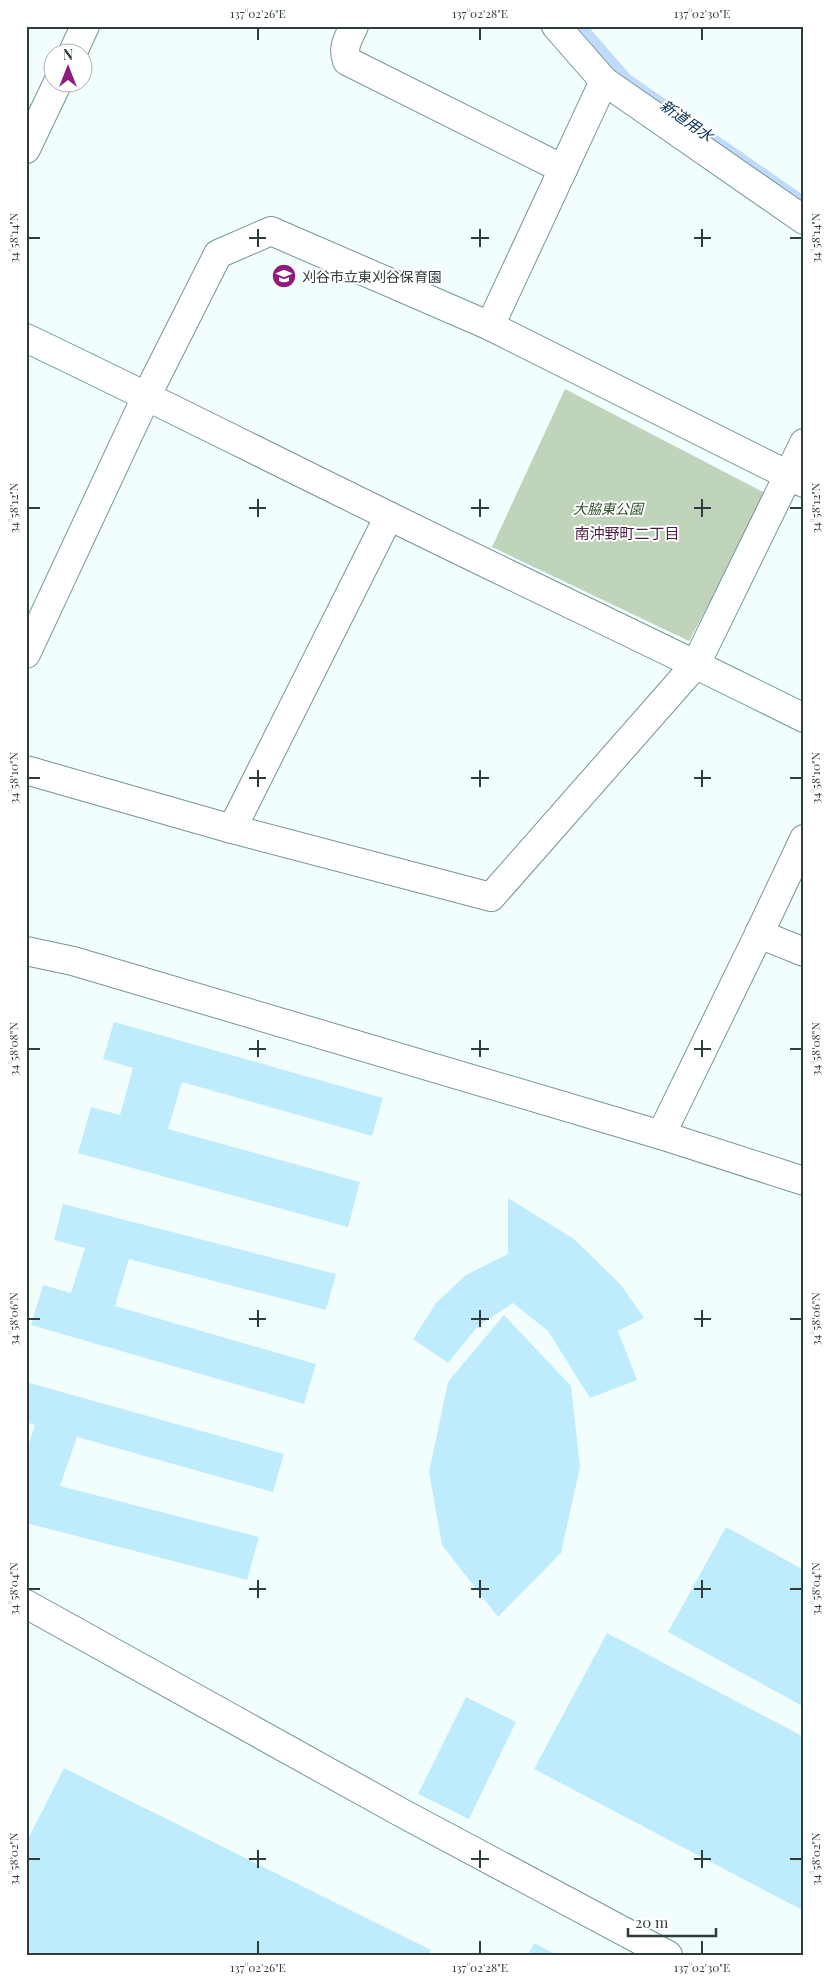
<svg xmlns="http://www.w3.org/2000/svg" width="830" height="1981" font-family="'Playfair Display','Noto Sans JP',serif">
	<rect width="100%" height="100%" fill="#f2fefe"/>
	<path fill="#bfd4bb" d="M565 389 769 495 689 641 492 547Z"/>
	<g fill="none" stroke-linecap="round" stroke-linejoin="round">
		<path stroke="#c0dbfa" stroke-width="9" d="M582 26 627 78 804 201"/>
	</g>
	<g fill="#bfecfd">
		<path d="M114 1022 383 1098 372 1136 182 1082 168 1129 360 1182 348 1227 78 1153 91 1107 120 1115 133 1068 103 1059Z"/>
		<path d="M508 1198 574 1239 621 1285 644 1318 618 1331 637 1380 590 1398 548 1331 513 1303 478 1326 448 1363 413 1339 436 1303 466 1275 508 1254Z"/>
		<path d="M63 1204 336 1274 326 1310 129 1259 115 1306 316 1364 304 1404 31 1325 43 1285 71 1293 85 1248 54 1240Z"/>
		<path d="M504 1315 571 1386 580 1467 561 1553 498 1617 442 1545 429 1472 448 1382Z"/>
		<path d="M26 1382 284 1454 273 1492 77 1437 60 1486 259 1537 247 1580 26 1523V1452L35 1425 26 1422Z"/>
		<path d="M726 1527 804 1570V1707L668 1632Z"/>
		<path d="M607 1633 804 1737V1911L534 1769Z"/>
		<path d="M466 1697 516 1722 469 1819 418 1794Z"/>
		<path d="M64 1768 431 1950 429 1955H26V1843Z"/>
		<path d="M534 1943 557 1955H528Z"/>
	</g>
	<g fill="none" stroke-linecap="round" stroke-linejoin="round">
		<g stroke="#779494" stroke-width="30">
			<g id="minor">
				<path d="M354 26C348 39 342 47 347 61L563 169"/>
				<path d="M556 26 604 81 804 220"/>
				<path d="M73 52 85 26"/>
				<path d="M26 149 58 82"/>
				<path d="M490 326 604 81"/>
				<path d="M26 338C148 396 268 457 389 516 527 584 666 649 804 718"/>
				<path d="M26 654 147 395 218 254 271 231 490 326 804 483"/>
				<path d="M26 770 232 829 491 897 696 664 804 443"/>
				<path d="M232 829 389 516"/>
				<path d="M804 839 759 934 804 952"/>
				<path d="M26 951 73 961 661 1135 804 1181"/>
				<path d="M661 1135 759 934"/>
			</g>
		</g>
		<g stroke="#779494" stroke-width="30">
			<path id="tertiary" d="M26 1604 402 1813 668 1955"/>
		</g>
		<use href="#minor" stroke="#fff" stroke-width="28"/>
		<use href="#tertiary" stroke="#fff" stroke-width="28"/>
	</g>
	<path fill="none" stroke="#303c3c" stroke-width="2" d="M258 28V40M480 28V40M702 28V40M258 229V247M480 229V247M702 229V247M28 238H40M249 238H266M471 238H489M694 238H711M790 238H802M258 499V517M480 499V517M702 499V517M28 508H40M249 508H266M471 508H489M694 508H711M790 508H802M258 770V787M480 770V787M702 770V787M28 778H40M249 778H266M471 778H489M694 778H711M790 778H802M258 1040V1057M480 1040V1057M702 1040V1057M28 1049H40M249 1049H266M471 1049H489M694 1049H711M790 1049H802M258 1310V1327M480 1310V1327M702 1310V1327M28 1319H40M249 1319H266M471 1319H489M694 1319H711M790 1319H802M258 1580V1598M480 1580V1598M702 1580V1598M28 1589H40M249 1589H266M471 1589H489M694 1589H711M790 1589H802M258 1850V1868M480 1850V1868M702 1850V1868M28 1859H40M249 1859H266M471 1859H489M694 1859H711M790 1859H802M258 1941V1954M480 1941V1954M702 1941V1954"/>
	<defs>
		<g id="school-disc" transform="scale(1.25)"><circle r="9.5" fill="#8f1c7c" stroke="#fff"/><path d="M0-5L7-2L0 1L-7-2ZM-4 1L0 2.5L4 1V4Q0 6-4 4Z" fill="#fff"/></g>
	</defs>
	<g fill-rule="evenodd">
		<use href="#school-disc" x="284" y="276"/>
	</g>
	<g text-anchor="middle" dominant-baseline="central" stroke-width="4" stroke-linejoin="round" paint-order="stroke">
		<g font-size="14" fill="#303c3c" stroke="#fff" text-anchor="start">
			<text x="302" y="276">刈谷市立東刈谷保育園</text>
		</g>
		<g font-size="14" font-style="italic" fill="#2e5226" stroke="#fff">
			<text x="608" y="508">大脇東公園</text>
		</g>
		<g font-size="15" font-style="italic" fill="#052d54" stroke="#fff">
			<text transform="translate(687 120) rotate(35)">新道用水</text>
		</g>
		<g font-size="15" fill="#4f1945" stroke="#fff">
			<text x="627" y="533">南沖野町二丁目</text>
		</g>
	</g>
	<rect width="830" height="1981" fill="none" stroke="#ffffff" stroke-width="55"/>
	<g transform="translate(68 68)"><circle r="24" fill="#ffffff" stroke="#acb1b1"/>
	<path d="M0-4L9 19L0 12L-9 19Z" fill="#8f1c7c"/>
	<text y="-8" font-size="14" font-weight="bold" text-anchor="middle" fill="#303c3c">N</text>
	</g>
	<path d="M628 1928v8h88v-8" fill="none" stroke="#303c3c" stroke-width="2.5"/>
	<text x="635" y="1928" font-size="15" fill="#303c3c" stroke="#ffffff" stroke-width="4" paint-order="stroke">20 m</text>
	<rect x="28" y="28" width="774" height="1926" fill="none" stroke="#303c3c" stroke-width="2"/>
	<g font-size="12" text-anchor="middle" fill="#303c3c">
		<text x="258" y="18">137°02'26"E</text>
		<text x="480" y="18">137°02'28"E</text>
		<text x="702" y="18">137°02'30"E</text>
		<text transform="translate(14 238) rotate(-90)" y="4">34°58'14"N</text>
		<text transform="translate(816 238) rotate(-90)" y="4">34°58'14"N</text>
		<text transform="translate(14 508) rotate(-90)" y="4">34°58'12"N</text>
		<text transform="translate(816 508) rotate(-90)" y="4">34°58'12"N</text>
		<text transform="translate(14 778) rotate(-90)" y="4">34°58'10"N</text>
		<text transform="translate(816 778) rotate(-90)" y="4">34°58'10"N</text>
		<text transform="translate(14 1049) rotate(-90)" y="4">34°58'08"N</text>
		<text transform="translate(816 1049) rotate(-90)" y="4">34°58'08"N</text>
		<text transform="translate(14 1319) rotate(-90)" y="4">34°58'06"N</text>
		<text transform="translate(816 1319) rotate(-90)" y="4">34°58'06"N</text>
		<text transform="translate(14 1589) rotate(-90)" y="4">34°58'04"N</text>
		<text transform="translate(816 1589) rotate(-90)" y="4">34°58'04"N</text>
		<text transform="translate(14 1859) rotate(-90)" y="4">34°58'02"N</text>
		<text transform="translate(816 1859) rotate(-90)" y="4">34°58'02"N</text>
		<text x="258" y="1972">137°02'26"E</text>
		<text x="480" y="1972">137°02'28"E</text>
		<text x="702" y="1972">137°02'30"E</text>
	</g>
</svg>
